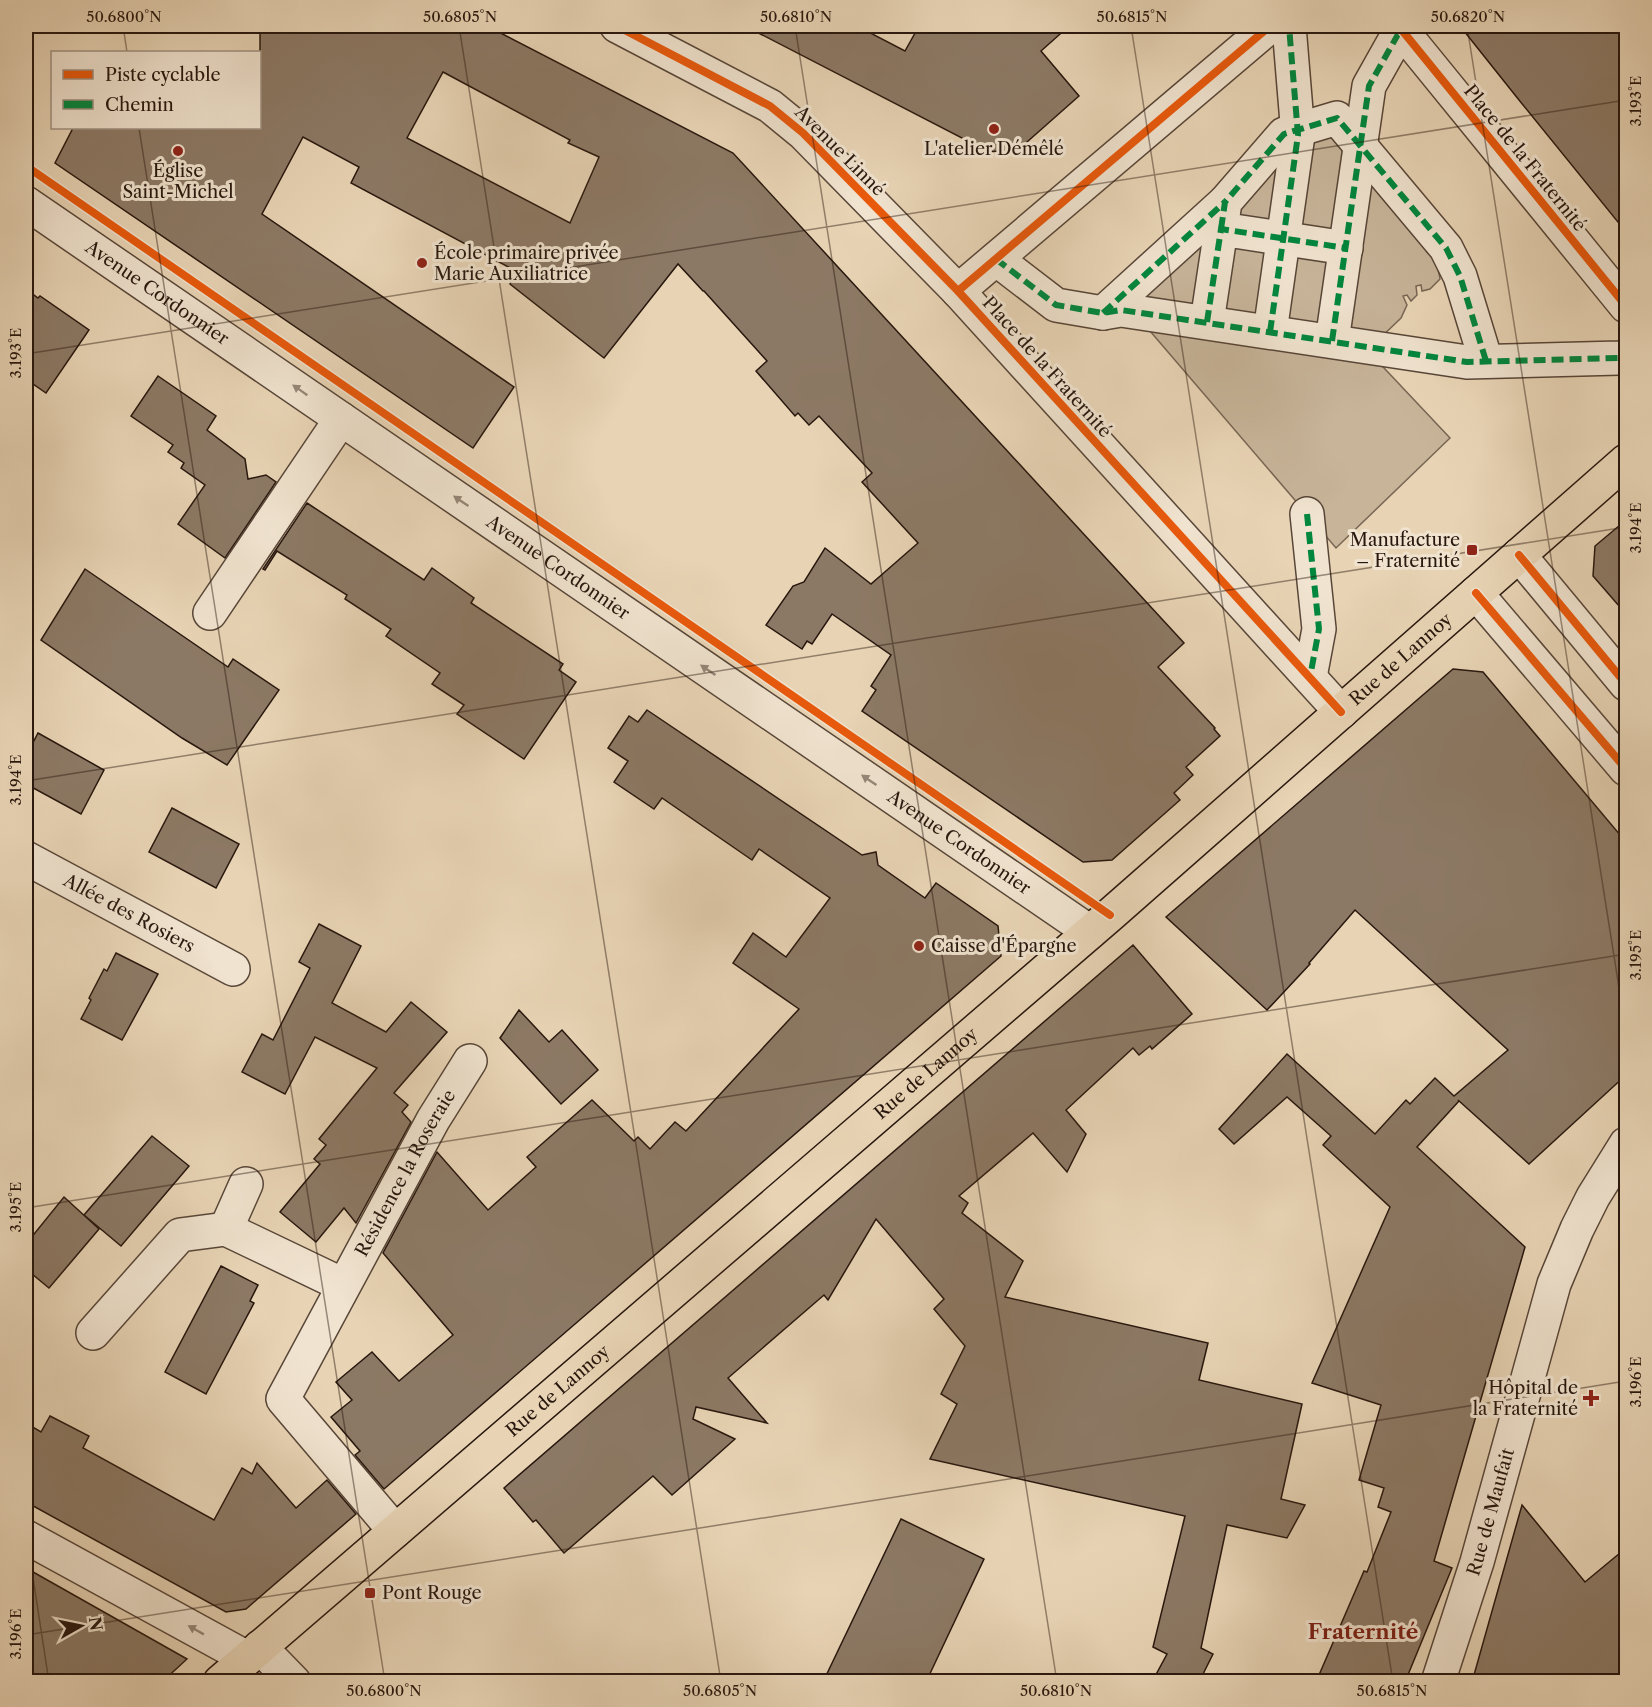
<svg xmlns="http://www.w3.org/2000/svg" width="1652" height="1707" font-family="'Libre Caslon Text',serif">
	<rect width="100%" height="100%" fill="#e8d4b5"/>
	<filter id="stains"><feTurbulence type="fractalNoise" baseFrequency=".00333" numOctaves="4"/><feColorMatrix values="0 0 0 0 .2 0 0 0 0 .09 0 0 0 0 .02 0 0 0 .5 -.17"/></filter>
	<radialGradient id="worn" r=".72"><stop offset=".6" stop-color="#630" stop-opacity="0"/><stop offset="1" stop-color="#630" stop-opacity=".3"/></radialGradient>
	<g fill="#c7b499" stroke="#786654" stroke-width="1.5">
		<path d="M1328 126 1354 158 1341 242 1288 235 1303 136Z"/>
		<path d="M1291 140 1278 236 1229 210Z"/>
		<path d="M1361 166 1425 246 1426 251C1435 259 1438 267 1440 279L1430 289 1422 291 1421 285 1416 286 1417 295 1411 301 1407 295 1403 296 1407 305 1401 318 1376 342 1336 335Z"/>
		<path d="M1220 220 1202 315 1124 302Z"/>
		<path d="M1225 234 1278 242 1266 324 1213 316Z"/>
		<path d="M1287 244 1340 251 1328 334 1275 327Z"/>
		<path d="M1138 317 1368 351 1450 438 1336 548Z"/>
	</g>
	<g fill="#8c7965" stroke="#28170e" stroke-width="1.5" fill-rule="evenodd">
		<path d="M260 26H487L733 153 1184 643 1158 667 1215 728 1214 729 1220 736 1186 767 1193 775 1174 793 1180 800 1112 860 1083 862 862 711 876 690 871 686 891 655 832 614 812 644 807 641 802 649 766 625 793 586 804 582 825 548 871 584 918 543 862 482 872 473 819 416 809 425 798 413 795 416 756 371 767 361 704 291H703L678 264 604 358 510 284 516 271 351 183 359 167 303 137 262 214 514 387 473 448 55 163 73 128H260ZM443 72 570 140 568 143 599 157 570 223 407 138Z"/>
		<path d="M745 26H857L905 51 919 26H1069L1041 51 1079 96 1019 149 989 152Z"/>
		<path d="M1460 26H1626V232L1519 100Z"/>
		<path d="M26 289 38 298 40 296 89 330 46 393 26 379Z"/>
		<path d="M158 376 216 416 207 430 245 459 248 479 266 475 276 482 225 558 178 524 205 485 181 468 184 463 168 452 173 445 131 416Z"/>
		<path d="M307 503 424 580 432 568 474 598 471 603 563 664 559 670 576 682 524 759 457 714 464 705 432 684 440 673 386 636 391 629 345 599 347 595 277 551 265 570 263 569Z"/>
		<path d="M1626 520V614L1593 576 1595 546Z"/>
		<path d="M85 569 228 667 233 659 279 690 227 765 182 738 41 640Z"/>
		<path d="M1453 669 1483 672 1626 842V1075L1529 1164 1458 1100 1459 1101 1417 1147 1525 1247 1434 1561 1452 1568 1405 1682H1316L1364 1571 1367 1572 1391 1512 1378 1507 1384 1488 1359 1480 1381 1405 1312 1383 1390 1207 1323 1145 1331 1136 1287 1097 1234 1144 1219 1129 1287 1054 1375 1134 1406 1100 1410 1104 1435 1078 1454 1096 1508 1050 1355 910 1309 963 1310 964 1267 1010 1166 917Z"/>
		<path d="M647 710 862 855 876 852 878 865 925 898 936 883 998 926 1001 956 384 1489 355 1455 360 1451 331 1417 352 1400 336 1382 372 1352 399 1381 453 1335 383 1253 437 1152 488 1210 536 1167 527 1157 592 1100 634 1141 638 1137 650 1149 675 1122 686 1131 799 1009 733 963 753 933 786 957 830 898 759 849 752 860 662 798 654 809 614 782 628 761 608 748 629 716 638 722Z"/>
		<path d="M38 733 104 770 81 814 26 784V756Z"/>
		<path d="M172 808 239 844 216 888 149 852Z"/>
		<path d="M319 924 361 946 332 1003 386 1032 411 1002 447 1032 394 1093 408 1105 402 1112 411 1122 356 1223 344 1208 316 1242 280 1212 320 1164 314 1159 326 1145 319 1139 377 1068 315 1037 285 1094 242 1072 262 1034 273 1040 310 968 299 962Z"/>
		<path d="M1133 945 1192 1014 1152 1049 1150 1046 1139 1055 1133 1048 1066 1110 1086 1134 1067 1172 1033 1133 959 1196 968 1203 962 1213 1023 1261 1005 1297 1208 1343 1199 1380 1302 1404 1281 1499 1305 1505 1287 1538 1227 1525 1201 1648 1213 1654 1199 1682H1152L1167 1654 1153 1647 1185 1516 930 1459 957 1404 941 1394 965 1346 934 1309 944 1299 876 1219 828 1300 824 1295 728 1378 767 1423 696 1407 693 1419 735 1439 672 1495 653 1476 564 1553 536 1520 533 1522 504 1488Z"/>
		<path d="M116 953 158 974 122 1040 81 1019 91 1000 89 998 104 969 107 971Z"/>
		<path d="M519 1010 549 1042 562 1030 598 1070 561 1104 500 1038Z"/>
		<path d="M152 1136 189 1166 121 1246 84 1215Z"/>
		<path d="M64 1197 99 1229 49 1288 26 1269V1244Z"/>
		<path d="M221 1266 258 1285 250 1301 254 1303 206 1394 165 1372Z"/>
		<path d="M50 1416 89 1436 83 1448 214 1520 242 1468 252 1474 257 1463 296 1508 327 1480 356 1514 246 1609 226 1612 26 1502V1423L41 1432Z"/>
		<path d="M1522 1505 1585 1582 1626 1548V1682H1472Z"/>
		<path d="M901 1519 984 1559 926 1682H823Z"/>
		<path d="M26 1568 187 1659 162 1682H26Z"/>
	</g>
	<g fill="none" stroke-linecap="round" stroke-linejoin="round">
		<g stroke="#584638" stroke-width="36">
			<g id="minor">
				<path d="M617 26 770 106 803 133 958 291 1341 712"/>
				<path d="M1398 26 1626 306"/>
				<path id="s1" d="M26 203 1090 932"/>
				<path d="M1221 229 1225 202 1284 134 1337 118 1446 248 1460 276 1486 361"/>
				<path d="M996 259 1056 305 1103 313 1121 310 1467 362 1619 358 1626 357"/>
				<path d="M958 291 1270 26"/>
				<path d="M1103 313 1225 202"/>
				<path d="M1207 322 1221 229 1346 248"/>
				<path d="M1270 332 1298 135 1289 26"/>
				<path d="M1332 341 1369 86 1401 29"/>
				<path d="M1307 514 1319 629 1310 677"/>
				<path d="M1519 555 1626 684"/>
				<path d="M1476 593 1626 769"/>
				<path d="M210 613 341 419"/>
				<path id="s2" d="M26 858 233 969"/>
				<path d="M226 1229 246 1184"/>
				<path d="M93 1333 180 1235 226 1229 343 1285"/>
				<path id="s3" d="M395 1531 283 1399 433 1120 470 1061"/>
				<path d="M26 1537 247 1658"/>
				<path d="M260 1647 294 1682"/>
				<path id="s4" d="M1438 1682 1477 1562 1554 1284 1577 1229 1593 1197 1626 1144"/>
			</g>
		</g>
		<g stroke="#28170e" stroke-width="36">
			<g id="major">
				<path id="s5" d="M220 1682 1110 915 1626 461"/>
			</g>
		</g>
		<use href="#minor" stroke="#f0e3cf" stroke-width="33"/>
		<use href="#major" stroke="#e8d4b5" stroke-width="33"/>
		<g stroke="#00873e" stroke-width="6" stroke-dasharray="12 6" stroke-linecap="butt">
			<path d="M1221 229 1225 202 1284 134 1337 118 1446 248 1460 276 1486 361"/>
			<path d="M996 259 1056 305 1103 313 1121 310 1467 362 1619 358 1626 357"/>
			<path d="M1103 313 1225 202"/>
			<path d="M1207 322 1221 229 1346 248"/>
			<path d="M1270 332 1298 135 1289 26"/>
			<path d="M1332 341 1369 86 1401 29"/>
			<path d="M1307 514 1319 629 1310 677"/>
		</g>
		<g stroke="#f0e3cf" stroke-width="11">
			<g id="cycleway">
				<path d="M617 26 770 106 803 133 958 291 1341 712"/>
				<path d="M1401 29 1626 306"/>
				<path d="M26 166 1110 915"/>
				<path d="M958 291 1270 26"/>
				<path d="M1519 555 1626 684"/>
				<path d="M1476 593 1626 769"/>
			</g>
		</g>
		<use href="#cycleway" stroke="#e8590c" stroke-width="8"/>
	</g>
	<defs><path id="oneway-solid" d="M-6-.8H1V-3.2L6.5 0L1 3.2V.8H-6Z" transform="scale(1.5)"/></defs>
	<g fill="#968778">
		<use href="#oneway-solid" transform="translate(300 390) rotate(-145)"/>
		<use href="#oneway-solid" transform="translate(461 501) rotate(-146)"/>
		<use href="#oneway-solid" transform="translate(708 670) rotate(-146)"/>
		<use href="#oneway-solid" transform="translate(869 780) rotate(-146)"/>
		<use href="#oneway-solid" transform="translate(196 1630) rotate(-151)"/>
	</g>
	<path fill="none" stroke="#28170e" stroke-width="1.5" stroke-opacity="0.45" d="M123 26 127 52M459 26 721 1682M795 26 1057 1682M1131 26 1393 1682M1467 26 1626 1032M139 128 385 1682M26 354 1626 100M26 781 1626 527M26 1208 1626 954M26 1532 49 1682M26 1635 1626 1381"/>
	<g fill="#8f2418" stroke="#f0e3cf" stroke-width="2">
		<circle cx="994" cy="129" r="6"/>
		<circle cx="178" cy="151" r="6"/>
		<circle cx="422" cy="263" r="6"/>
		<rect x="1466" y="544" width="12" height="12" rx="3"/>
		<circle cx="919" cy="946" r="6"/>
		<path d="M1588 1389h6v6h6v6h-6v6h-6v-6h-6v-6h6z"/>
		<rect x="364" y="1587" width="12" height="12" rx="3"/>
	</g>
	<g text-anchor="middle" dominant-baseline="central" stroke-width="6" stroke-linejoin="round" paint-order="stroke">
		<g font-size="18" fill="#28170e" stroke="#f0e3cf" text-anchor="start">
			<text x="994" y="149" text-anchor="middle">L'atelier Démêlé</text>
			<text x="178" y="171" text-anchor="middle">Église<tspan x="178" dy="21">Saint-Michel</tspan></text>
			<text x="434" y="253">École primaire privée<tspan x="434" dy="21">Marie Auxiliatrice</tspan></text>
			<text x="1460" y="540" text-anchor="end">Manufacture<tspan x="1460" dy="21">– Fraternité</tspan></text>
			<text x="931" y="946">Caisse d'Épargne</text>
			<text x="1578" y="1388" text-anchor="end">Hôpital de<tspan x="1578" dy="21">la Fraternité</tspan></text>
			<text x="382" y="1593">Pont Rouge</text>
		</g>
		<g font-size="18" fill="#28170e" stroke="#f0e3cf">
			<text transform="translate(840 151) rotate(45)">Avenue Linné</text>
			<text transform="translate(1525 158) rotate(51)">Place de la Fraternité</text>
			<text stroke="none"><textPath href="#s1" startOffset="159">Avenue Cordonnier</textPath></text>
			<text transform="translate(1047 367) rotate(48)">Place de la Fraternité</text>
			<text stroke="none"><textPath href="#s1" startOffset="645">Avenue Cordonnier</textPath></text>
			<text stroke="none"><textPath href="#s5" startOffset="1562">Rue de Lannoy</textPath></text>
			<text stroke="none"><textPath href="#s1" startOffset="1131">Avenue Cordonnier</textPath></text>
			<text stroke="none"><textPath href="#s2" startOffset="117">Allée des Rosiers</textPath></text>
			<text stroke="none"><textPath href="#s5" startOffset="932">Rue de Lannoy</textPath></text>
			<text stroke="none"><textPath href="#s3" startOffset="430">Résidence la Roseraie</textPath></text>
			<text stroke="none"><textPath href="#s5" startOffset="446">Rue de Lannoy</textPath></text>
			<text stroke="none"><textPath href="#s4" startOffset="178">Rue de Maufait</textPath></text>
		</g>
		<g font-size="21" font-weight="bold" fill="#7a1f14" stroke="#f0e3cf">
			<text x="1363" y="1631">Fraternité</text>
		</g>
	</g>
	<rect width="1652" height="1707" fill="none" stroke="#e8d4b5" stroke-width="66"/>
	<rect x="51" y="51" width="210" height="78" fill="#f0e3cf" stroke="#a09182" stroke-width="1.5"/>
	<rect x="63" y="70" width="30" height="9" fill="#e8590c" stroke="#a09182" stroke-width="1.5"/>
	<text x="105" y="81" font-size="18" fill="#28170e">Piste cyclable</text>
	<rect x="63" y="100" width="30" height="9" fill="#00873e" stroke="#a09182" stroke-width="1.5"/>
	<text x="105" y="111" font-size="18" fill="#28170e">Chemin</text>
	<g transform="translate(81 1626) rotate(81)" stroke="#f0e3cf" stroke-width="4.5" paint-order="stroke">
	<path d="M0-4.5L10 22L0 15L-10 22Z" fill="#28170e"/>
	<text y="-9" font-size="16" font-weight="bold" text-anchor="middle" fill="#28170e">N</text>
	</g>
	<rect x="33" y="33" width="1586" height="1641" fill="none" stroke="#28170e" stroke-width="2"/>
	<g font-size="15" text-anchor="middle" fill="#28170e">
		<text x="124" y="22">50.6800°N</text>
		<text x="460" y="22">50.6805°N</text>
		<text x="796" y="22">50.6810°N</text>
		<text x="1132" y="22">50.6815°N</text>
		<text x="1468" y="22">50.6820°N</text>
		<text transform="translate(1636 101) rotate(-90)" y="5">3.193°E</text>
		<text transform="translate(16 353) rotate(-90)" y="5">3.193°E</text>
		<text transform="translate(1636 528) rotate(-90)" y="5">3.194°E</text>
		<text transform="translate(16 780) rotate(-90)" y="5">3.194°E</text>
		<text transform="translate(1636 955) rotate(-90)" y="5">3.195°E</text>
		<text transform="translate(16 1207) rotate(-90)" y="5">3.195°E</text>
		<text transform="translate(1636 1382) rotate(-90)" y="5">3.196°E</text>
		<text transform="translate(16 1634) rotate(-90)" y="5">3.196°E</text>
		<text x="384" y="1696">50.6800°N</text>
		<text x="720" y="1696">50.6805°N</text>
		<text x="1056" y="1696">50.6810°N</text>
		<text x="1392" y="1696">50.6815°N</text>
	</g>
	<rect width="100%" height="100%" filter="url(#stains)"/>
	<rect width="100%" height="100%" fill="url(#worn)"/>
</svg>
